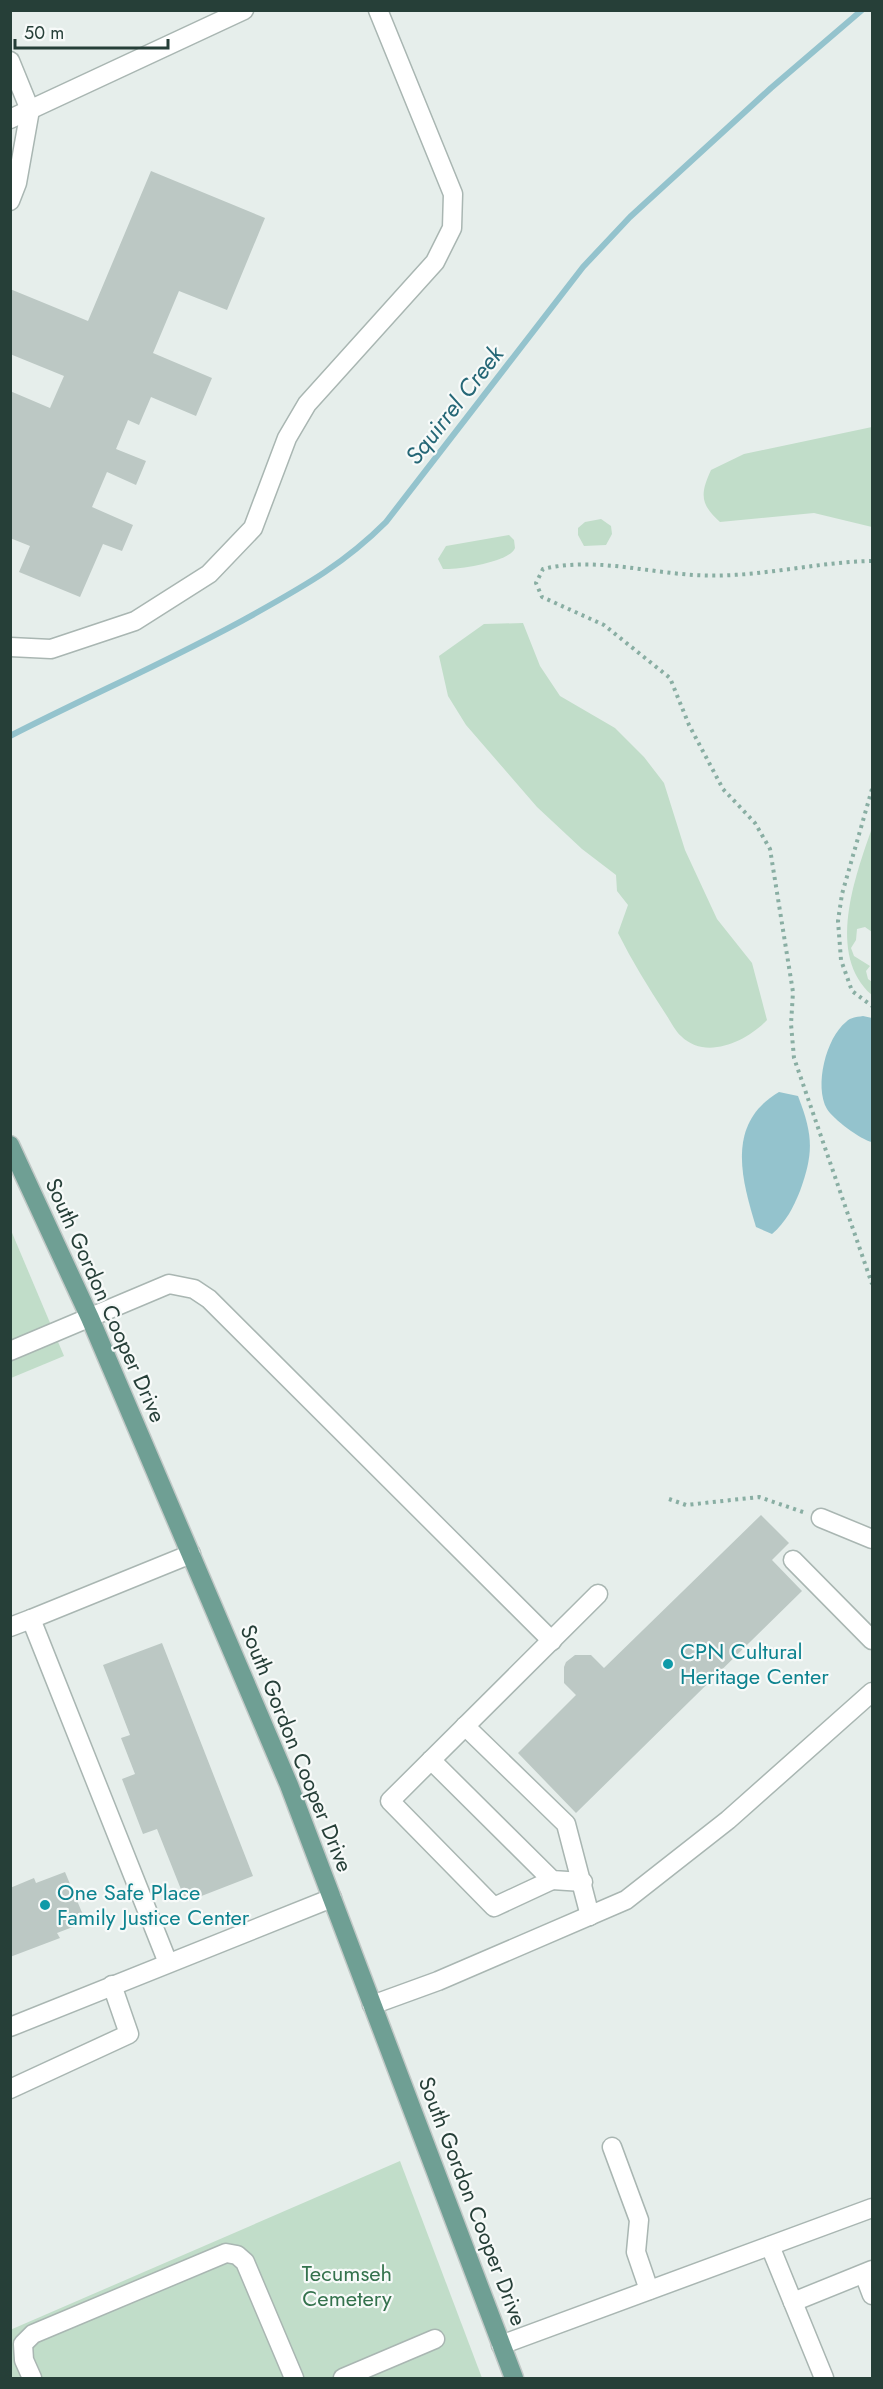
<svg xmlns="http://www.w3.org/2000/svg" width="883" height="2389" font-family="Jost,sans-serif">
	<rect width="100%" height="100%" fill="#e6eeeb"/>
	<g fill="#c1ddc9">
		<path d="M872 427V527L814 513 720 522C700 504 700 494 711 470L744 454Z"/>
		<path d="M601 519 611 526 612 534 606 545 584 546 578 535V528L585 522Z"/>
		<path d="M509 535 514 540 515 548C510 562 458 570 443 569L438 559 446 546Z"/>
		<path d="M523 623 540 666 560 696 615 728 644 757 664 783 685 850 717 919 752 963 767 1020C747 1041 706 1061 681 1036 675 1031 670 1020 665 1013 648 987 632 961 618 933L628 905 617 891 616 875 582 849 537 807 466 725 448 696 439 656 484 624Z"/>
		<path d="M872 828V943V932L865 927 857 929 856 940 851 948 854 956 870 966 866 971 868 979 872 982V995C826 955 855 877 872 828Z"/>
		<path d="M10 1228 64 1356 11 1378H10Z"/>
		<path d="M400 2161 482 2378H11L10 2330Z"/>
	</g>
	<g fill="#94c3cd">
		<path d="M863 1016 872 1018V1142C861 1140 833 1119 827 1109 814 1086 826 1038 846 1022 851 1017 857 1017 863 1016Z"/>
		<path d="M779 1092 798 1096C813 1135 814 1152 800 1191 793 1208 786 1222 772 1234L756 1227C741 1178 726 1123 779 1092Z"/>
	</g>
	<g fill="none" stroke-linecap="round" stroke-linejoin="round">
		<path stroke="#94c3cd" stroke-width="6" d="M10 736C92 694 176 658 256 613 306 585 345 563 386 522L583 267 630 217 771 88 862 10"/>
	</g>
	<g fill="#bcc8c4">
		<path d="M151 171 265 218 227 310 179 291 153 353 212 378 196 416 151 397 139 425 128 420 116 449 146 461 136 485 107 472 92 507 133 525 122 551 103 544 80 597 19 572 30 546 10 538V391L50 408 64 376 10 354V289L88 321Z"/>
		<path d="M761 1515 789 1543 772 1560 802 1591 576 1813 518 1753 576 1695 564 1683V1667L566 1662 575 1655H591L604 1668Z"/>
		<path d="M162 1643 253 1876 186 1902 157 1829 143 1834 122 1779 135 1774 121 1738 130 1735 103 1665Z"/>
		<path d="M65 1872 86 1922 57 1933 60 1938 10 1957V1888L34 1878 36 1883Z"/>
	</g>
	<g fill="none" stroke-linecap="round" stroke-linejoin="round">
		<g stroke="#a9b6b2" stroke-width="21">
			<g id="minor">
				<path d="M10 61 30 110 17 183 10 201"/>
				<path d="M10 119 244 10"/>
				<path d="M10 647 51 649 135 621 209 574 253 528 287 438 307 404 435 262 452 228 453 194 378 10"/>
				<path d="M10 1351 169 1284 194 1289 209 1299 552 1641"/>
				<path d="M821 1518 872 1539"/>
				<path d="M793 1560 872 1640"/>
				<path d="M10 1627 31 1619"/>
				<path d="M465 1726 566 1824 590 1916"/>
				<path d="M431 1760 552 1880 583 1882"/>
				<path d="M552 1880 494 1907 390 1801 598 1594"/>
				<path d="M168 1963 31 1619 191 1554"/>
				<path d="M372 2005 438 1981 626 1900 728 1820 872 1692"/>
				<path d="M10 2027 332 1898"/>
				<path d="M10 2089 129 2034 112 1985"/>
				<path d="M612 2147 639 2220 636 2252 649 2290"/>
				<path d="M770 2246 824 2378"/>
				<path d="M864 2274 872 2295"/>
				<path d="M793 2302 872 2270"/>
				<path d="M501 2345 872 2208"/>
				<path d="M32 2378 24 2360 23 2344 33 2334 226 2253 237 2255 245 2262 294 2378"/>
				<path d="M343 2378 435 2339"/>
			</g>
		</g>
		<g stroke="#c2c9c7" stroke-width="21">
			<path id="major" d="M10 1145 90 1318 289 1785 514 2378"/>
		</g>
		<g stroke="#89aea3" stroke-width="4" stroke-dasharray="3 4.5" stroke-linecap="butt">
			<path d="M872 561C813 562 754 579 694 575 644 572 593 557 543 569L536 583 542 597 604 625 670 678 689 725 723 789 755 823 770 849 793 992 791 1024 794 1058 872 1284"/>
			<path d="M872 789 842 894 838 921 841 960 852 991 872 1006"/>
			<path d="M669 1499 686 1505 759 1497 806 1513"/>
		</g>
		<use href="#minor" stroke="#fff" stroke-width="18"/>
		<use href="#major" stroke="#6f9f94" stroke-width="18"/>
	</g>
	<g fill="#0f9aa8" stroke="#f7faf9" stroke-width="2">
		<circle cx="668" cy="1664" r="6"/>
		<circle cx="45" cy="1905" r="6"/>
	</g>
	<g text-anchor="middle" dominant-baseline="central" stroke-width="4.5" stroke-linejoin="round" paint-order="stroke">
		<g font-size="22" fill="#263f38" stroke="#f7faf9">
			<text transform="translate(106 1300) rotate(66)">South Gordon Cooper Drive</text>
			<text transform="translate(297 1748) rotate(68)">South Gordon Cooper Drive</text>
			<text transform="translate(473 2201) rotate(69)">South Gordon Cooper Drive</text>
		</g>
		<g font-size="22" fill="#0d838f" stroke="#f7faf9" text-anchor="start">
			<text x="680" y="1651">CPN Cultural<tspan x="680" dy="25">Heritage Center</tspan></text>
			<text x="57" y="1892">One Safe Place<tspan x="57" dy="25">Family Justice Center</tspan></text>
		</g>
		<g font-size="22" fill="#34724d" stroke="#f7faf9">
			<text x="347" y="2273">Tecumseh<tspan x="347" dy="25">Cemetery</tspan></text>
		</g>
		<g font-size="24" font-style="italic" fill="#256776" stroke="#f7faf9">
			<text transform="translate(454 405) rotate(-52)">Squirrel Creek</text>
		</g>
	</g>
	<rect width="883" height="2389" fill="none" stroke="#263f38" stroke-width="24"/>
	<path d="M15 39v9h153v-9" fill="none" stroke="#263f38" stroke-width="3"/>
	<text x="24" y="39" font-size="18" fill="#263f38" stroke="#f7faf9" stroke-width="4.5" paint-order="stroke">50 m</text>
</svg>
